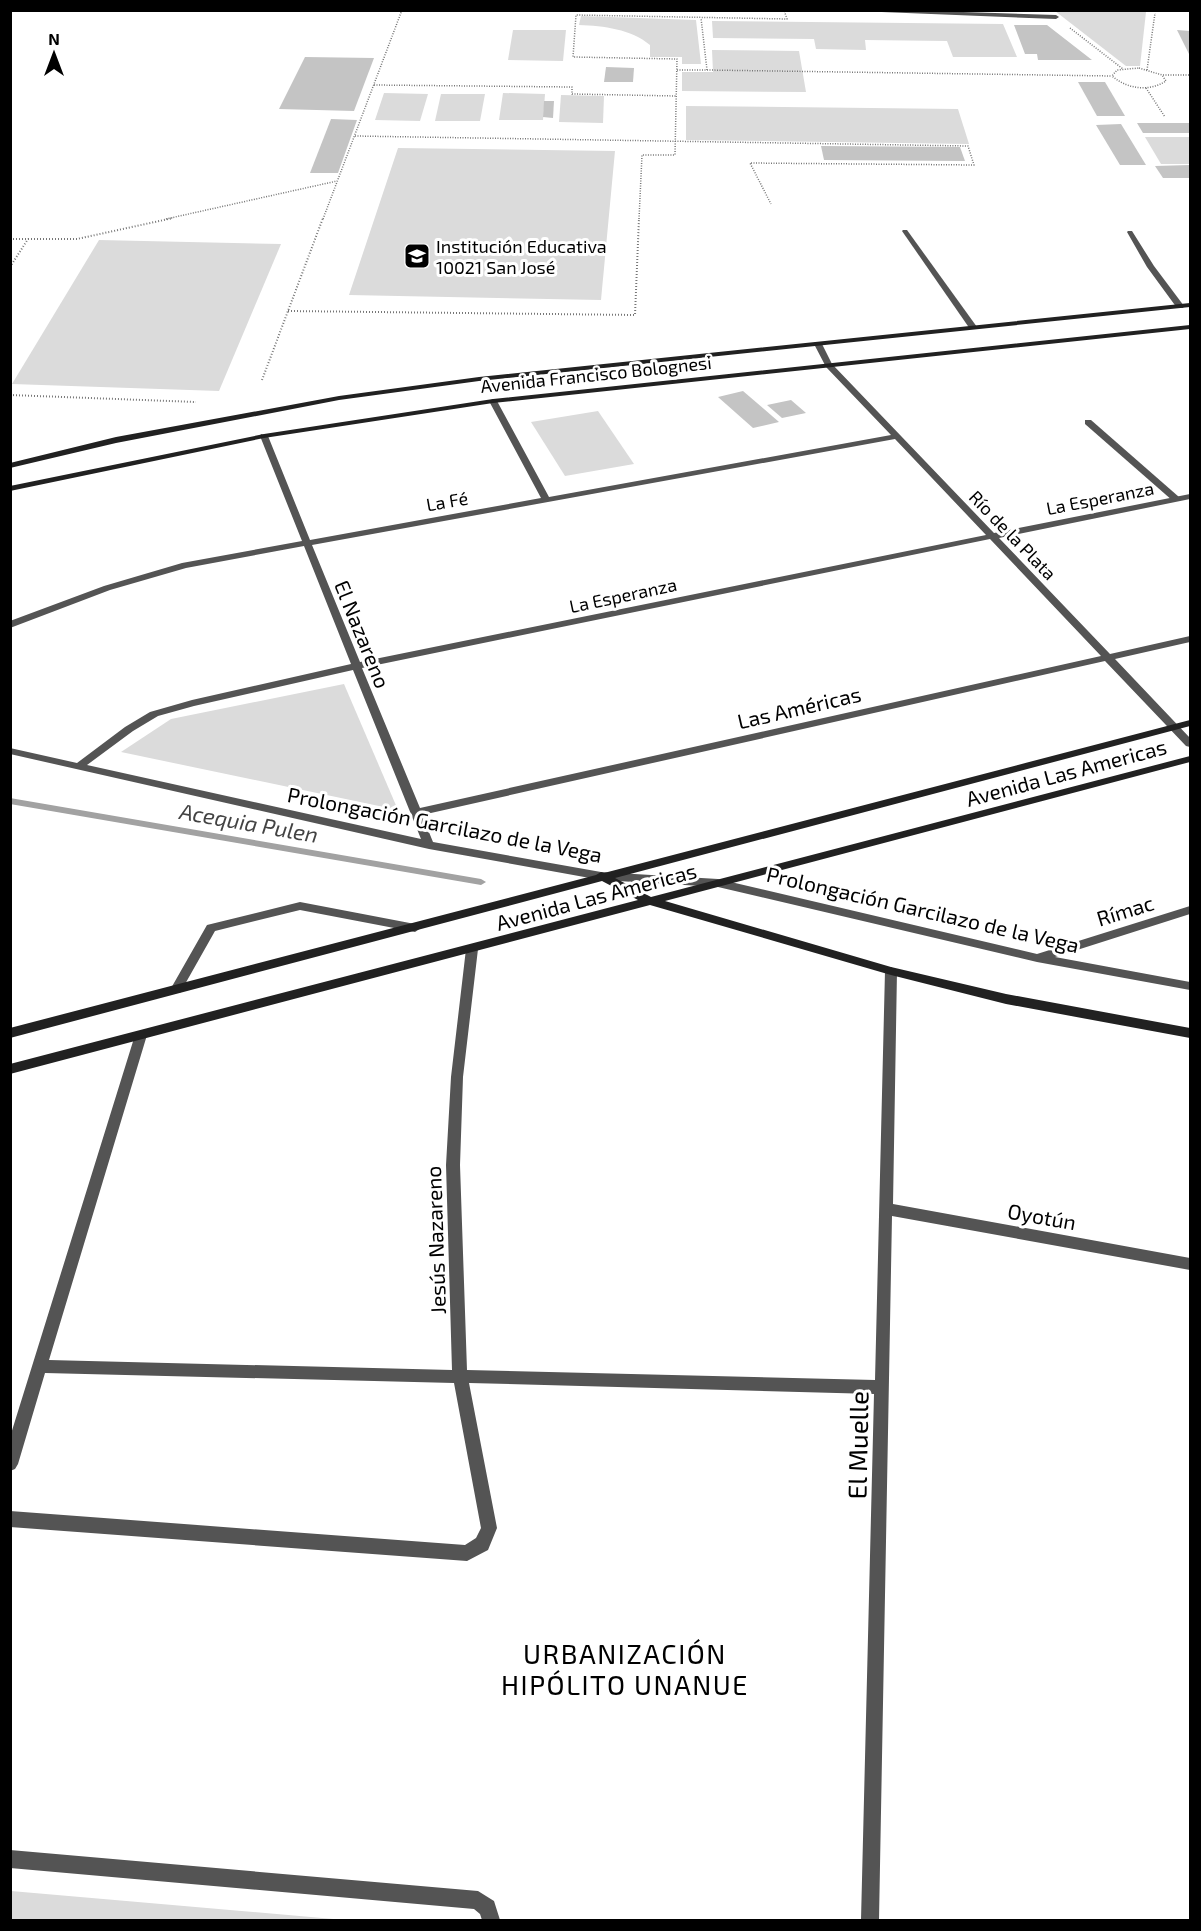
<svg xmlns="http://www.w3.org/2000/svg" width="1201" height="1931" font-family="'Exo 2',sans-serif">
	<rect width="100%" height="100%" fill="#fff"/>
	<g fill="#dbdbdb">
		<path d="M1055 11 1146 12 1140 66H1126Z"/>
		<path d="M581 16 696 20 701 64H682V57H650V45C631 29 604 26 579 25Z"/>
		<path d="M712 21 1003 24 1017 57H953L947 41 865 40 866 50 816 49 814 39 713 38Z"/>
		<path d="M513 30H566L563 61 508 60Z"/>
		<path d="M712 50 799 51 806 92 682 91V72H713Z"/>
		<path d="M384 93 428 94 420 121 375 120Z"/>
		<path d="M503 93 545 94 543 120H499Z"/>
		<path d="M441 94H485L480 121H435Z"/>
		<path d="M561 95 604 96 603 123 559 122Z"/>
		<path d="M686 106 958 109 969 144 686 140Z"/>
		<path d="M1145 137H1190V164H1161Z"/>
		<path d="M398 148 615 151 601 300 349 295Z"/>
		<path d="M99 240 281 244 219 391 12 384Z"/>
		<path d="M598 411 634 464 565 476 531 422Z"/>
		<path d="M344 684 398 810 121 752 171 719Z"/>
		<path d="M11 1891 345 1920H11Z"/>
	</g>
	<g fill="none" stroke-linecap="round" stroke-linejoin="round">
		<path fill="#a2a2a2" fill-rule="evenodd" d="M10 798 481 879 486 882 481 885 10 804Z"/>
	</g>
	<g fill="#c4c4c4">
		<path d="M1014 25H1047L1092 60H1038L1037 54H1025Z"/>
		<path d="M1177 30 1190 31V56Z"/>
		<path d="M305 57 374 58 354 111 279 109Z"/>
		<path d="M606 67 634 68 633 82H604Z"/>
		<path d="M1078 82H1105L1125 116H1097Z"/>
		<path d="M544 101H554L553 118 543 117Z"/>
		<path d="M331 119 357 120 338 173H310Z"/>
		<path d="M1137 123H1190V133H1143Z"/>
		<path d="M1121 124 1146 165H1120L1096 125Z"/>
		<path d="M821 146 960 147 965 161 824 160Z"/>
		<path d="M1190 165V178H1163L1155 166Z"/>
		<path d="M743 391 779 422 753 428 718 397Z"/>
		<path d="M791 400 806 413 782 418 767 405Z"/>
	</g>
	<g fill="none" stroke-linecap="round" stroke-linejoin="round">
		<g stroke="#767676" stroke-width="1.5" stroke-dasharray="1 1.5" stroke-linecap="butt">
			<path d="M1070 28 1123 69"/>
			<path d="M1139 68 1162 75 1166 81C1149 92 1127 89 1112 76L1117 70Z"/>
			<path d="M677 70H707L701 18"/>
			<path d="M707 70 1112 76"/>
			<path d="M1147 70 1155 13"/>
			<path d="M1163 75H1190"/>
			<path d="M374 85 572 87V94L676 96"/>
			<path d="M1146 88 1165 117"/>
			<path d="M355 136 968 146 974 165 750 163 771 204"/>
			<path d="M166 219 337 181"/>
			<path d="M323 219 402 10"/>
			<path d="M639 219 642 155H675L677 59 573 57 576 15 787 19 784 10"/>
		</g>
		<g stroke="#767676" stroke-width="2" stroke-dasharray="1 2" stroke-linecap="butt">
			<path d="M10 239H77L173 218"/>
			<path d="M10 267 28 239"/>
			<path d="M288 311 635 315 639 218"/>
			<path d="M262 380 323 218"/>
			<path d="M10 395 196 402"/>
		</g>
		<g fill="#545454" fill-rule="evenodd">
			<path d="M832 10H901L1056 15 1059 17 1056 19Z"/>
			<path d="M903 230H907L977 327 976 329H970L902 231Z"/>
			<path d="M1128 231H1132L1154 266 1184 306 1183 308H1177L1147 267 1127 232Z"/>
			<path d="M1085 420H1091L1179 497V501H1173L1085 424Z"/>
			<path d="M300 902 415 924 421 928 415 932 300 910 215 931 180 993H172L170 990 207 925Z"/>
		</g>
		<g fill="#545454" fill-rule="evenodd">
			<path d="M815 342H821L832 364 994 533 1190 494V499L999 538 1110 654 1190 636V642L1115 659 1190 738V747L1186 746 1105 661 422 815 433 842 601 872 718 879 1037 954 1190 906V914L1055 957 1190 982V990L1037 962 718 887 601 880 429 849 10 754V748L77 763 125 727 150 712 192 700 351 664 304 546 186 568 110 590 10 628V621L104 586 182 563 302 541 260 436 261 434 268 436 310 540 541 498 489 401 493 399 497 401 549 497 891 435 826 367 814 344ZM895 439 986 535 360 662 312 545ZM990 539 1101 656 420 808 362 668ZM353 670 421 839 87 765 133 731 158 716 194 706Z"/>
			<path d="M472 945 478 949 463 1077 460 1165 467 1370 875 1380 885 971 891 967 897 971 893 1204 1190 1258V1270L892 1216 879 1920H861L874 1394 469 1383 497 1528 488 1550 467 1561 10 1527V1511L465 1545 476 1538 481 1528 454 1383 45 1373 18 1464 15 1469 10 1471V1437L135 1035 137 1032H145L147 1035 49 1360 452 1370 446 1165 451 1077 466 949Z"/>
			<path d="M10 1850 478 1891 494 1901 500 1920H482L480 1914 474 1909 10 1868Z"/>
		</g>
		<g fill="#212121" fill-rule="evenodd">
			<path d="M1190 303V307L479 381 339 400 116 443 10 468V463L116 437 339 396 479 377Z"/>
			<path d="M1190 325V329L493 403 264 438 10 491V486L264 434 493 399Z"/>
			<path d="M1190 720V726L615 878 651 897 1190 756V762L665 901 891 967 1006 994 1190 1028V1038L1006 1004 891 975 650 905 10 1074V1064L638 900 602 881 10 1038V1028L596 875 601 872 604 873Z"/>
		</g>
	</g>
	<defs>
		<g id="school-square" transform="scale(1.35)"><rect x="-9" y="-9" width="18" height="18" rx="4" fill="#000" stroke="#fff"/><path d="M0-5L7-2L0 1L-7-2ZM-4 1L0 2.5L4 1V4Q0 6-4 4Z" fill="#fff"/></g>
	</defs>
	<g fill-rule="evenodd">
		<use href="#school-square" x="417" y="256"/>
	</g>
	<g text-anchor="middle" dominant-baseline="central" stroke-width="6" stroke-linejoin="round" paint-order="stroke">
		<g font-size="18" fill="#000" stroke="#fff" text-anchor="start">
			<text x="436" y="246">Institución Educativa<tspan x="436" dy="21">10021 San José</tspan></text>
		</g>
		<g font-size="18" fill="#000" stroke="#fff">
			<text transform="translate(596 374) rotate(-6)">Avenida Francisco Bolognesi</text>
			<text transform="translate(1100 498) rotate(-11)">La Esperanza</text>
			<text transform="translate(447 501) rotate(-10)">La Fé</text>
			<text transform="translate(1013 535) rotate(46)">Río de la Plata</text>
			<text transform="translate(623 595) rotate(-12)">La Esperanza</text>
		</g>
		<g font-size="21" fill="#000" stroke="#fff">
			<text transform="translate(363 634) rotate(68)">El Nazareno</text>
			<text transform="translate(799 707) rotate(-13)">Las Américas</text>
			<text transform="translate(1066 772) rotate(-15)">Avenida Las Americas</text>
			<text transform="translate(445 824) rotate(11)">Prolongación Garcilazo de la Vega</text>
			<text transform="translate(596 896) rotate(-15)">Avenida Las Americas</text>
			<text transform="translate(923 909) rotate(13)">Prolongación Garcilazo de la Vega</text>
			<text transform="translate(1125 910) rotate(-17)">Rímac</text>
			<text transform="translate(1042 1216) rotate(10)">Oyotún</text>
			<text transform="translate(435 1240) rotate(-92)">Jesús Nazareno</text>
		</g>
		<g font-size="22" font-style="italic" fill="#434343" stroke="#fff">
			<text transform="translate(249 822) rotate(10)">Acequia Pulen</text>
		</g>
		<g font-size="26" fill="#000" stroke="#fff">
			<text transform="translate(857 1445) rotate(-89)">El Muelle</text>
		</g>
		<g font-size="27" letter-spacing="1.5" fill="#000" stroke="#fff">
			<text x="625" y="1653">URBANIZACIÓN<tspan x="625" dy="31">HIPÓLITO UNANUE</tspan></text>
		</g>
	</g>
	<rect width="1201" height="1931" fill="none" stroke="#000000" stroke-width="24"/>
	<g transform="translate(54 54)" stroke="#ffffff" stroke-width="4.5" paint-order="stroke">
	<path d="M0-4.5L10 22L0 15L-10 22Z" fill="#000000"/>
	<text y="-9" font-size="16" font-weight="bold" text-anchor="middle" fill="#000000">N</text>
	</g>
</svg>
